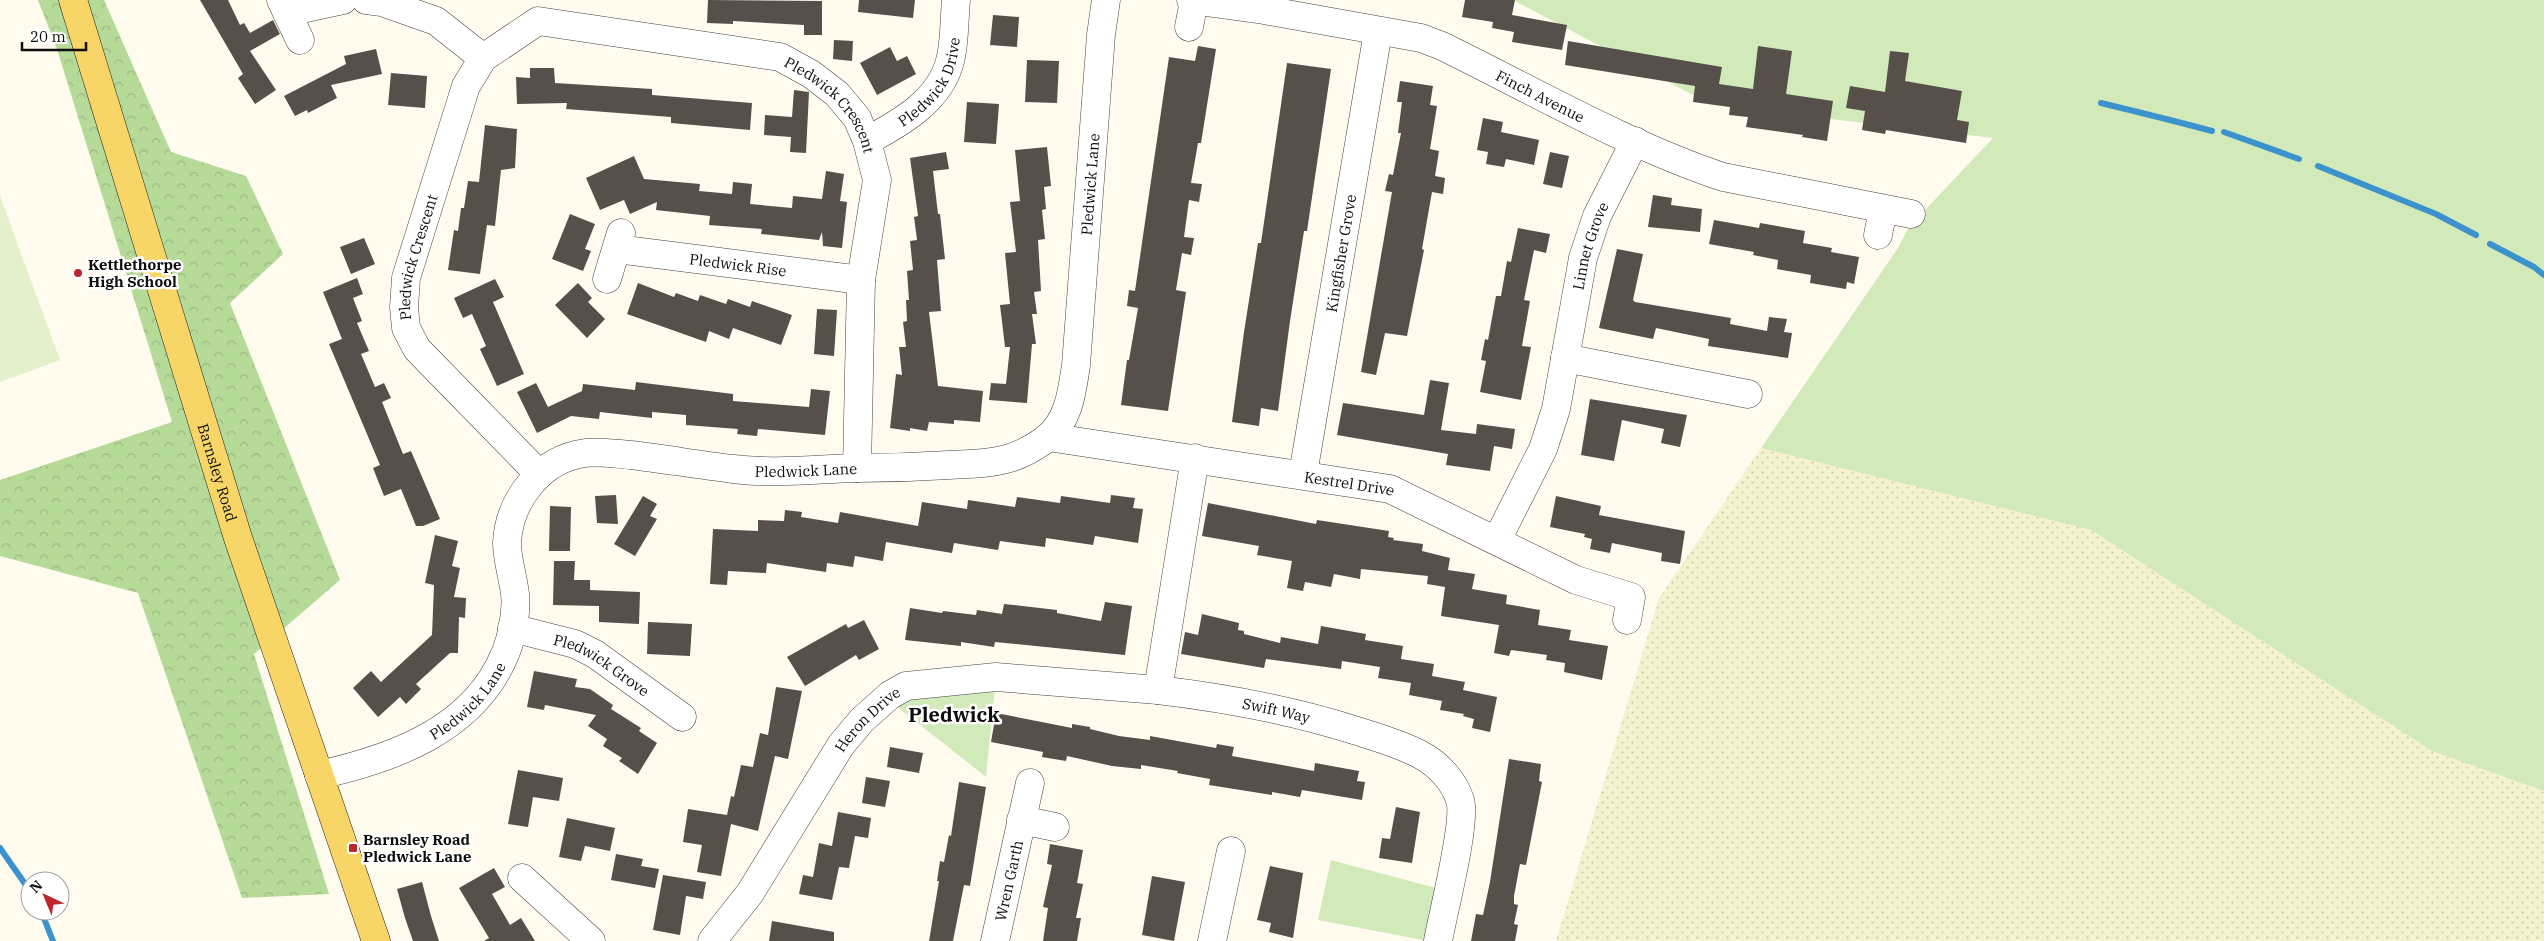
<svg xmlns="http://www.w3.org/2000/svg" width="2544" height="941" font-family="'IBM Plex Serif',serif">
	<defs>
		<pattern id="farmland-dots" width="8" height="8" patternUnits="userSpaceOnUse" patternTransform="scale(1.25)"><rect width="8" height="8" fill="#f5f2cf"/><path d="M2 2h.1M6 6h.1" fill="none" stroke="#d1ceb1" stroke-width="1.8" stroke-linecap="round"/></pattern>
		<pattern id="forest-crowns" width="20" height="18" patternUnits="userSpaceOnUse" patternTransform="scale(1.25)"><rect width="20" height="18" fill="#b6da98"/><path d="M2 6a3 3 0 1 1 6 0M12 15a3 3 0 1 1 6 0" fill="none" stroke="#9bba82"/></pattern>
	</defs>
	<rect width="100%" height="100%" fill="#fffcef"/>
	<path fill="url(#farmland-dots)" d="M1761 448 2091 530 2432 751 2544 791V941H1556L1659 598Z"/>
	<g fill="#d2e9b9">
		<path d="M1513 0H2544V791L2432 751 2091 530 1761 448 1898 248 1909 227 1993 138 1712 105Z"/>
		<path d="M996 677 986 777 886 698Z"/>
		<path d="M1331 860 1447 891 1428 941 1318 920Z"/>
	</g>
	<path fill="url(#forest-crowns)" d="M38 0H104L171 152 246 176 283 254 230 303 340 580 254 654 329 894 242 898 138 593 0 556V480L172 422 57 49Z"/>
	<path fill="#e3f0cb" d="M0 196 60 360 0 382Z"/>
	<g fill="none" stroke-linecap="round" stroke-linejoin="round">
		<g stroke="#3c92cc" stroke-width="6">
			<path d="M2101 103C2138 112 2175 121 2212 131"/>
			<path d="M2224 132 2299 159"/>
			<path d="M2318 166 2436 214 2476 235"/>
			<path d="M2490 244 2534 267 2544 275"/>
			<path d="M0 848 30 891"/>
			<path d="M41 911 53 941"/>
		</g>
	</g>
	<g fill="#574f4a">
		<path d="M200 0H228L240 25 244 23 250 33 273 20 280 34 250 51 276 90 255 104 238 78 243 74Z"/>
		<path d="M708 0 822 1V35H804V25L733 21V24L707 23Z"/>
		<path d="M859 0H915L913 18 858 12Z"/>
		<path d="M1465 0H1515L1512 15 1567 25 1562 50 1512 42 1514 32 1492 28 1493 22 1462 17Z"/>
		<path d="M993 15 1019 17 1017 47 990 45Z"/>
		<path d="M834 40 853 41 852 61 833 59Z"/>
		<path d="M1568 41 1722 67 1719 84 1753 89 1758 46 1792 51 1786 94 1833 101 1827 141 1802 137 1803 135 1746 127 1748 117 1729 115 1730 107 1693 102 1695 86 1565 65Z"/>
		<path d="M1198 46 1216 49 1201 143H1198L1191 183 1202 184 1199 202 1189 200 1184 237 1194 238 1191 255 1182 253 1176 290 1186 292 1168 411 1121 405 1127 360H1129L1138 308 1127 306 1129 290 1135 291 1169 57 1195 61Z"/>
		<path d="M890 47 897 61 907 56 916 74 877 95 860 63Z"/>
		<path d="M376 49 382 74 331 85 337 98 308 113 307 110 295 116 284 96 346 64 344 56Z"/>
		<path d="M1890 51 1909 53 1905 81 1962 91 1957 120 1969 122 1966 143 1886 130 1885 134 1862 130 1865 111 1846 108 1850 86 1885 92Z"/>
		<path d="M1027 60 1059 61 1057 103 1025 102Z"/>
		<path d="M1287 63 1331 69 1307 231H1304L1290 321 1278 411 1261 408 1259 426 1232 422 1244 332 1258 243H1261Z"/>
		<path d="M530 68H554L555 83 652 89V95L752 103 750 130 671 123V117L566 109 567 103 517 104 516 77 530 78Z"/>
		<path d="M391 73 427 76 425 108 388 105Z"/>
		<path d="M1400 81 1433 86 1430 105 1437 106 1430 149 1439 151 1435 176 1445 178 1443 194 1432 192 1422 249 1424 250 1407 336 1385 333 1376 375 1361 372 1392 192 1385 191 1389 174 1393 175 1401 133H1398L1402 102H1397Z"/>
		<path d="M794 90 809 92 806 153 790 152 791 137 764 135 765 115 792 117Z"/>
		<path d="M967 102 999 104 996 144 964 142Z"/>
		<path d="M1483 118 1503 122 1501 132 1539 140 1534 165 1506 159 1504 167 1486 164 1488 152 1477 150Z"/>
		<path d="M485 125 517 129 515 168 501 170 495 226 487 225 480 274 448 270 454 230 458 231 461 208H464L468 181 479 182Z"/>
		<path d="M1047 147 1051 186 1044 187 1046 209 1042 210 1045 239 1038 240 1041 291 1034 292 1037 314H1032L1036 344H1032L1027 403 989 400 991 383 1006 384 1010 347H1005L1000 305 1010 304 1005 253 1016 252 1010 202 1020 201 1015 150Z"/>
		<path d="M946 152 949 169 933 171 938 214H940L945 259 937 260 941 311 929 312 938 386 983 391 980 422 954 420V424L929 422 927 431 910 428V431L890 428 896 374 902 375 899 347H906L903 322 907 321 906 300H909L907 271 913 270 910 241 917 240 914 217 918 216 910 158Z"/>
		<path d="M1550 152 1569 156 1562 188 1543 184Z"/>
		<path d="M634 156 644 179 700 184 699 191 732 194 733 182 752 184 750 204 792 208 793 196 822 199 826 171 844 174 840 201 847 202 842 248 823 246 822 232 819 240 761 234 762 229 709 225 710 216 656 210 657 202 630 214 624 200 600 210 586 178Z"/>
		<path d="M1653 195 1672 198 1671 205 1702 209 1700 232 1648 227Z"/>
		<path d="M570 214 595 224 585 249 591 251 583 271 552 259Z"/>
		<path d="M1714 220 1759 228 1760 223 1805 231 1803 243 1832 248 1831 252 1859 257 1854 284 1847 282 1846 289 1810 283 1811 275 1777 269 1778 260 1753 255 1754 252 1709 244Z"/>
		<path d="M1518 228 1550 234 1546 253 1534 250 1524 300 1530 301 1522 346 1531 347 1521 400 1480 392 1486 361 1481 360 1485 339 1488 340 1496 296H1501L1507 261 1511 262Z"/>
		<path d="M364 238 375 264 351 274 340 247Z"/>
		<path d="M1617 249 1643 254 1633 300 1635 302 1731 318 1730 324 1767 331 1769 317 1787 319 1784 332 1792 333 1788 358 1708 346 1709 339 1656 328 1653 339 1599 328Z"/>
		<path d="M357 278 363 294 353 298 362 321 357 323 369 351 361 354 375 387 384 383 391 398 382 402 403 454 411 451 440 519 423 526H416L401 489 384 496 373 468 380 465 329 344 342 339 323 292Z"/>
		<path d="M495 279 504 297 493 302 524 374 497 386 480 349 486 346 472 314 463 318 454 298Z"/>
		<path d="M578 283 592 298 588 302 605 319 587 338 555 305Z"/>
		<path d="M638 283 674 297 676 293 698 301 700 295 726 304 728 299 750 307 752 301 792 315 781 345 733 328 729 339 709 331 706 342 627 314Z"/>
		<path d="M817 309 837 310 834 356 814 354Z"/>
		<path d="M1430 380 1449 383 1441 430 1476 434 1477 424 1515 429 1512 449 1494 446 1490 471 1446 465 1448 454 1337 435 1343 403 1424 415Z"/>
		<path d="M636 382 733 394V401L809 407 811 389 830 391 825 435 758 429 757 436 737 434 738 429 686 425V415L652 412V418L600 412 599 419 571 416 537 433 517 392 536 383 548 407 582 391 583 384 635 390Z"/>
		<path d="M1590 399 1687 415 1680 447 1661 443 1664 429 1622 420 1614 461 1581 455Z"/>
		<path d="M616 495 618 524 597 523 595 496Z"/>
		<path d="M1111 495 1135 498 1133 508 1143 509 1138 543 1095 536 1093 545 1046 538 1045 547 1000 541 998 550 954 543 952 553 886 542 883 561 855 556 853 567 827 563 826 572 767 563 766 573 728 571 727 585 710 584 713 529 758 531V520L784 521 785 510 802 512 801 517 838 523 840 512 918 526 922 502 967 509 968 500 1015 507 1017 497 1060 503 1061 496 1110 503Z"/>
		<path d="M643 496 657 504 650 516 657 519 635 556 614 544Z"/>
		<path d="M1556 496 1601 506 1599 515 1685 531 1680 564 1661 561 1662 553 1612 543 1610 553 1590 549 1592 539 1584 537 1585 534 1550 527Z"/>
		<path d="M1208 503 1316 524 1317 520 1389 531 1388 537 1394 538 1393 540 1423 544 1422 551 1450 558 1448 570 1475 574 1472 589 1507 595 1506 604 1540 610 1538 625 1571 630 1569 640 1608 646 1602 680 1564 672 1565 663 1546 660 1547 655 1511 650 1509 656 1494 653 1499 625 1441 616 1445 587 1427 584 1428 576 1361 569 1360 579 1334 574 1331 587 1305 582 1303 591 1287 588 1292 561 1257 555 1259 546 1202 536Z"/>
		<path d="M550 506 571 507 570 551H549Z"/>
		<path d="M435 535 458 541 452 566 460 568 454 597 466 598 465 618 459 617 458 653H450L416 684 421 689 406 704 400 697 378 717 353 688 371 671 381 682 432 635 434 585 425 583Z"/>
		<path d="M554 561H575L574 580H590V590L640 592 639 624 599 622V606L553 605Z"/>
		<path d="M1105 602 1132 606 1125 655 995 642 994 647 961 642V646L905 640 910 608 942 613 943 611 976 615 977 610 1002 614 1004 604 1057 610V613L1101 621Z"/>
		<path d="M1202 614 1239 623 1238 630 1244 631V634L1280 643 1281 637 1318 644 1321 626 1366 634 1365 640 1403 646 1401 659 1434 664 1432 676 1465 682 1463 690 1497 697 1490 732 1472 728 1474 719 1463 716 1464 714 1440 710 1442 701 1409 695 1411 683 1378 678 1380 667 1342 661 1341 669 1266 659 1264 668 1181 654 1185 632 1198 635Z"/>
		<path d="M864 620 879 649 859 660 856 655 805 686 787 657 846 624 848 628Z"/>
		<path d="M648 622 692 624 690 656 647 654Z"/>
		<path d="M534 671 577 679 575 687 590 689 613 705 611 709 641 728 639 731 657 743 638 774 619 761 622 758 603 746 607 739 588 726 596 715 545 705 544 710 527 707Z"/>
		<path d="M776 687 802 691 788 759 775 756 758 831 731 824 721 876 697 872 702 845 683 842 688 809 727 815 731 796 734 797 741 765 753 767 760 733 768 735Z"/>
		<path d="M996 713 1072 728V724L1090 727V729L1119 736 1150 740V736L1216 748 1217 744 1234 747 1232 756 1293 767 1314 771 1315 763 1359 771 1357 781 1365 782 1362 800 1302 790 1300 797 1272 792V795L1209 785 1210 779 1177 773 1178 771 1141 765V769L1112 766 1067 756 1066 761 1042 757 1043 752 991 742Z"/>
		<path d="M890 747 923 753 919 773 887 767Z"/>
		<path d="M1509 759 1541 764 1539 781 1542 782 1526 865 1520 864 1514 896V904L1518 905 1514 924 1518 925 1515 941H1471L1476 914 1483 915 1490 882Z"/>
		<path d="M518 770 563 778 559 801 533 797 528 827 508 824Z"/>
		<path d="M866 777 890 781 885 807 862 803Z"/>
		<path d="M959 782 986 787 970 886 964 885 953 941H929L939 881H937L940 861 944 862 949 835 951 836Z"/>
		<path d="M1396 807 1420 812 1412 863 1379 858 1382 838 1390 839Z"/>
		<path d="M838 812 871 818 868 838 855 836 849 868 839 867 832 900 799 894 803 875 813 877 819 843 832 846Z"/>
		<path d="M567 818 615 828 610 851 585 846 581 861 559 857Z"/>
		<path d="M1050 844 1083 850 1077 883 1083 884 1076 918H1081L1077 941H1043L1048 908 1043 907 1052 865 1047 864Z"/>
		<path d="M616 854 643 859 641 866 659 869 655 888 611 880Z"/>
		<path d="M1270 866 1303 873 1293 938 1269 932 1271 923 1257 920Z"/>
		<path d="M494 868 505 887 492 894 510 925 521 918 535 941H484L489 938 459 888Z"/>
		<path d="M663 875 706 882 703 899 686 896 680 935 653 930Z"/>
		<path d="M1152 876 1185 882 1174 941 1142 935Z"/>
		<path d="M422 882 431 916 439 941H413L405 918 397 889Z"/>
		<path d="M772 921 834 932V941H769Z"/>
	</g>
	<g fill="none" stroke-linecap="round" stroke-linejoin="round">
		<g stroke="#414141" stroke-width="29">
			<g id="minor">
				<path d="M281 0 300 40"/>
				<path d="M366 0 382 2 436 21 483 58"/>
				<path id="s1" d="M1191 0 1264 10 1421 38 1442 46C1534 91 1627 145 1723 177L1911 214"/>
				<path d="M287 12 343 0"/>
				<path d="M1189 27 1194 1"/>
				<path id="s2" d="M867 141C900 123 940 101 950 61 955 42 954 20 956 0"/>
				<path d="M1878 235 1883 210"/>
				<path id="s3" d="M617 249 861 280"/>
				<path d="M607 279 621 233"/>
				<path d="M1565 358 1748 394"/>
				<path id="s4" d="M1048 437 1390 489 1576 580 1631 597 1627 620"/>
				<path id="s5" d="M1195 458 1158 690C1226 698 1292 710 1357 731 1379 738 1401 744 1421 755 1438 764 1454 781 1460 800 1467 821 1443 913 1438 941"/>
				<path id="s6" d="M539 474 417 349 406 328 404 307 406 278 466 86 483 58 538 21 780 57 811 74 837 94 857 118 867 141 877 180 861 280 857 468"/>
				<path id="s7" d="M1303 474 1378 32"/>
				<path id="s8" d="M1497 540 1543 449 1556 409 1583 258 1597 216 1635 141"/>
				<path id="s9" d="M512 628 575 644 595 654 682 717"/>
				<path id="s10" d="M319 775C392 759 474 730 505 654 512 638 517 611 515 594 513 577 507 559 507 543 509 500 541 459 585 453 599 451 617 454 631 455 665 459 699 465 733 469 773 474 816 469 856 468 887 468 918 467 949 465 969 464 991 464 1010 458 1023 454 1035 447 1046 439 1069 421 1072 392 1076 365L1101 35 1106 0"/>
				<path d="M1021 820 1055 827"/>
				<path d="M522 878 591 941"/>
				<path id="s11" d="M712 941 750 893 841 745 862 720 890 695 906 686 996 677 1158 690"/>
				<path id="s12" d="M995 941 1030 783"/>
				<path d="M1212 941 1231 851"/>
			</g>
		</g>
		<g stroke="#1f1f1f" stroke-width="29">
			<g id="major">
				<path id="s13" d="M73 0 238 538 376 941"/>
			</g>
		</g>
		<use href="#minor" stroke="#fff" stroke-width="28"/>
		<use href="#major" stroke="#f7d567" stroke-width="28"/>
	</g>
	<g fill="#be262d" stroke="#fff" stroke-width="2">
		<circle cx="78" cy="273" r="5"/>
		<rect x="348" y="843" width="10" height="10" rx="2.5"/>
	</g>
	<g text-anchor="middle" dominant-baseline="central" stroke-width="5" stroke-linejoin="round" paint-order="stroke">
		<g font-size="15" fill="#0e0e0e" stroke="#fff">
			<text stroke="none"><textPath href="#s2" startOffset="90">Pledwick Drive</textPath></text>
			<text stroke="none"><textPath href="#s1" startOffset="366">Finch Avenue</textPath></text>
			<text stroke="none"><textPath href="#s6" startOffset="865">Pledwick Crescent</textPath></text>
			<text stroke="none"><textPath href="#s10" startOffset="1204">Pledwick Lane</textPath></text>
			<text stroke="none"><textPath href="#s8" startOffset="311">Linnet Grove</textPath></text>
			<text stroke="none"><textPath href="#s7" startOffset="224">Kingfisher Grove</textPath></text>
			<text stroke="none"><textPath href="#s6" startOffset="271">Pledwick Crescent</textPath></text>
			<text stroke="none"><textPath href="#s3" startOffset="122">Pledwick Rise</textPath></text>
			<text stroke="none"><textPath href="#s10" startOffset="695">Pledwick Lane</textPath></text>
			<text stroke="none"><textPath href="#s13" startOffset="494">Barnsley Road</textPath></text>
			<text stroke="none"><textPath href="#s4" startOffset="305">Kestrel Drive</textPath></text>
			<text stroke="none"><textPath href="#s9" startOffset="98">Pledwick Grove</textPath></text>
			<text stroke="none"><textPath href="#s10" startOffset="170">Pledwick Lane</textPath></text>
			<text stroke="none"><textPath href="#s5" startOffset="355">Swift Way</textPath></text>
			<text stroke="none"><textPath href="#s11" startOffset="272">Heron Drive</textPath></text>
			<text stroke="none"><textPath href="#s12" startOffset="62">Wren Garth</textPath></text>
		</g>
		<g font-size="15" font-weight="bold" fill="#0e0e0e" stroke="#fff" text-anchor="start">
			<text x="88" y="264">Kettlethorpe<tspan x="88" dy="17">High School</tspan></text>
			<text x="363" y="839">Barnsley Road<tspan x="363" dy="17">Pledwick Lane</tspan></text>
		</g>
		<g font-size="20" font-weight="bold" fill="#0e0e0e" stroke="#fff">
			<text x="954" y="714">Pledwick</text>
		</g>
	</g>
	<g transform="translate(45 896) rotate(316)"><circle r="24" fill="#ffffff" stroke="#9f9f9f"/>
	<path d="M0-4L9 19L0 12L-9 19Z" fill="#be262d"/>
	<text y="-8" font-size="14" font-weight="bold" text-anchor="middle" fill="#0e0e0e">N</text>
	</g>
	<path d="M22 42v8h64v-8" fill="none" stroke="#0e0e0e" stroke-width="2.5"/>
	<text x="30" y="42" font-size="15" fill="#0e0e0e" stroke="#ffffff" stroke-width="4" paint-order="stroke">20 m</text>
</svg>
